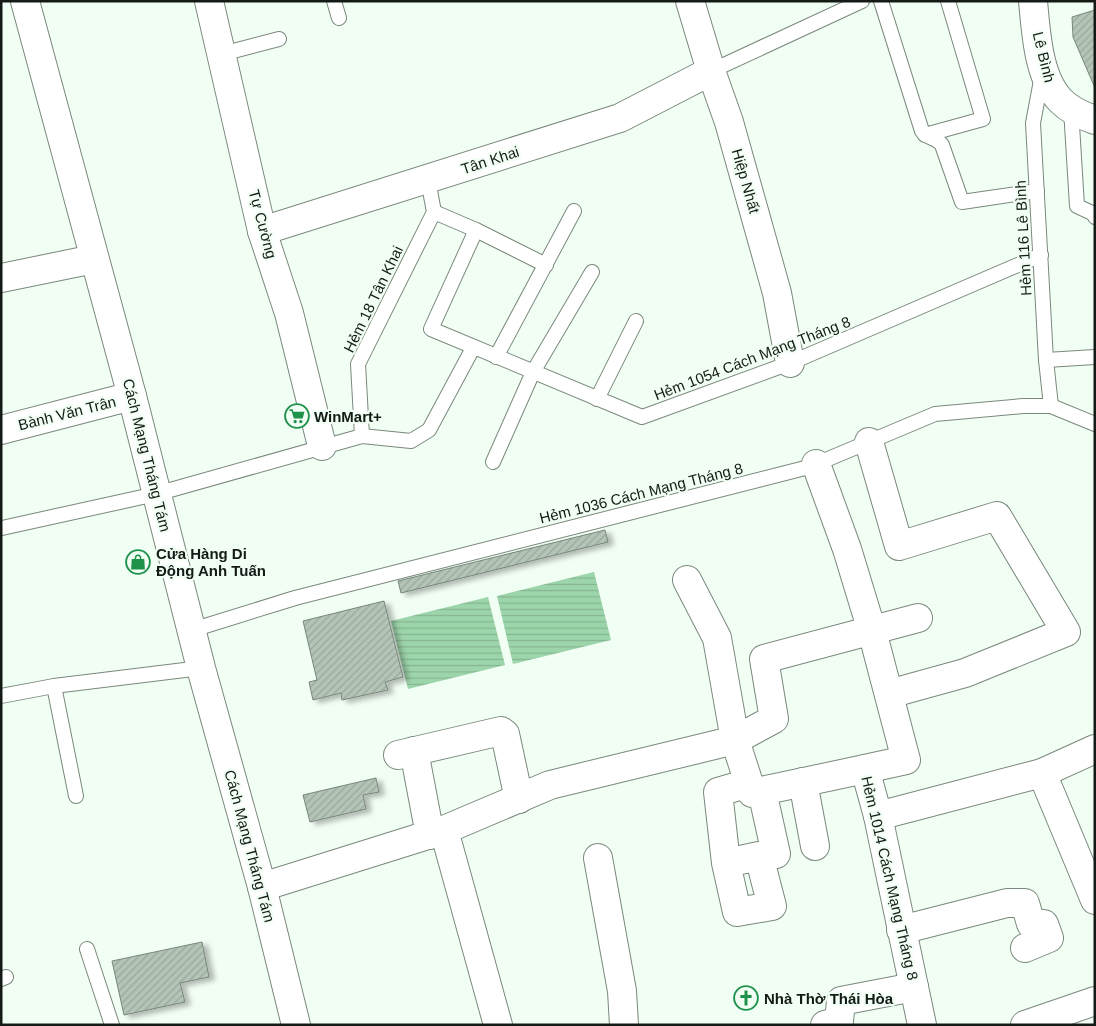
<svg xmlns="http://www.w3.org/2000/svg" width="1096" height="1026" font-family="Arial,sans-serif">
	<defs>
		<pattern id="water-rules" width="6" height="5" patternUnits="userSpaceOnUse" patternTransform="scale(1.25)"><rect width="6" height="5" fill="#9dd5aa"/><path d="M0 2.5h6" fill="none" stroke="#86b691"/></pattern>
		<pattern id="building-hatch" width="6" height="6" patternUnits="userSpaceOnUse" patternTransform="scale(1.25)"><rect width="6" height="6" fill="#b4c4b7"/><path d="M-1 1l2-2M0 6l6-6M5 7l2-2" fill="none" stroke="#9aa89c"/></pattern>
		<filter id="shadow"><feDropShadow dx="5.5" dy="3" stdDeviation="2.5" flood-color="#0004"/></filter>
	</defs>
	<rect width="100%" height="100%" fill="#f1fef4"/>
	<g fill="url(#water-rules)">
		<path d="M594 572 611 640 513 664 497 596Z"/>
		<path d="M488 597 505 665 408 689 391 621Z"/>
	</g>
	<g fill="url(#building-hatch)" stroke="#78867a" filter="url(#shadow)">
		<path d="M1095 10V88L1073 37 1072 17Z"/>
		<path d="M605 530 608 542 401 593 398 581Z"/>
		<path d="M384 601 403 677 385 682 388 690 342 700 341 693 313 700 309 682 317 680 303 621Z"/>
		<path d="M376 778 379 792 363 795 366 809 310 822 303 795Z"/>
		<path d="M202 942 209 977 180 983 185 1002 124 1015 112 961Z"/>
	</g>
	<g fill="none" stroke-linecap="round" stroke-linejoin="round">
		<g stroke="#7a887c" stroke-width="16">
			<g id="lane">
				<path d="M334 1 339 18"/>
				<path d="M881 1 922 131C927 139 937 137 942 145L962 202 1037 191"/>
				<path d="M222 54 279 39"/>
				<path d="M711 71 862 1"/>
				<path d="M1042 75 1033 123 1046 360 1051 406"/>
				<path d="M1071 109 1077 206 1094 214 1095 217"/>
				<path d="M925 135 983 119 948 1"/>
				<path d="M434 212 476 230 546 265"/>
				<path d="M476 230 431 329 642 417 790 363 1041 255"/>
				<path d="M496 357 574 211"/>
				<path d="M1046 360 1095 357"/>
				<path d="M597 399 636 321"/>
				<path d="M362 436 358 364 434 212 428 180"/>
				<path d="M493 462 533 372 592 272"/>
				<path d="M2 528 156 494 362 436 411 441 429 430 473 348"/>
				<path d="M192 630 295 598 809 467 935 414 1023 406H1051L1095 424"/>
				<path d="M54 686 76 796"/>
				<path d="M1 696 54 686 201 668"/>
				<path d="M87 949 112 1025"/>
				<path d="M1 979 6 977"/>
			</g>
		</g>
		<g stroke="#7a887c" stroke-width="30">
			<g id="street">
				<path d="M209 1 262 231 289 313 322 446"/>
				<path d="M690 1 711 71 729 122 777 293 790 363"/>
				<path d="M262 231 620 118 711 71"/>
				<path d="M1 278 94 259"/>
				<path d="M869 442 899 546 997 516 1066 632 965 673 889 694"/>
				<path d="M816 464 847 549 872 631 906 760 865 769"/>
				<path d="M687 580 717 638 735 740 774 719 764 659 918 618"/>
				<path d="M414 751 430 835"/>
				<path d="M398 755 501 731 505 734 519 799"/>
				<path d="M1042 773 1095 900"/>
				<path d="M803 782 815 846"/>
				<path d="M762 791 776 854"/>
				<path d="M878 816 1042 773 1095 749"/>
				<path d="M444 830 498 1025"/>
				<path d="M598 858 622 991 624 1025"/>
				<path d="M726 863 759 856 772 906 737 912 726 863 718 792 749 783"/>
				<path d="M262 887 444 830 550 785 735 740 752 793 865 769 878 816 922 1025"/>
				<path d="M901 930 1007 903H1025L1031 924H1044L1049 938 1025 948"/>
				<path d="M825 1025 839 1021 841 1001 914 987"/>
				<path d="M1025 1025 1095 1001"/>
			</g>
		</g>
		<g stroke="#7a887c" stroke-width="30">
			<g id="secondary">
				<path d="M1033 1C1036 32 1038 78 1061 101 1070 110 1083 116 1095 120"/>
				<path d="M1 430 132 396"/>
			</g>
		</g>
		<g stroke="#7a887c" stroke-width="30">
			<path id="primary" d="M25 1 132 396 201 668 262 887 296 1025"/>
		</g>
		<use href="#lane" stroke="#fff" stroke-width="14"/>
		<use href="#street" stroke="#fff" stroke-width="28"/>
		<use href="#secondary" stroke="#fff" stroke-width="28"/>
		<use href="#primary" stroke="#fff" stroke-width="28"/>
	</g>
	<defs>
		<g id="supermarket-ring" transform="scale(1.25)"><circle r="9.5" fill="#f1fef4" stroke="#1e914b" stroke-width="1.5"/><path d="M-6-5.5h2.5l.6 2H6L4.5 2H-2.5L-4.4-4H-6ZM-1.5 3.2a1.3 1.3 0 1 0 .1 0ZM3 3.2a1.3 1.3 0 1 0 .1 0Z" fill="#1e914b"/></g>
		<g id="shop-ring" transform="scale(1.25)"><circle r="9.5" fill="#f1fef4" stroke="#1e914b" stroke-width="1.5"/><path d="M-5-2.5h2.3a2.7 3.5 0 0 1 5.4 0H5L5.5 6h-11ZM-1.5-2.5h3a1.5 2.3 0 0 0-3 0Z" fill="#1e914b"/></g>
		<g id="church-ring" transform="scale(1.25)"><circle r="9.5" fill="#f1fef4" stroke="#1e914b" stroke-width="1.5"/><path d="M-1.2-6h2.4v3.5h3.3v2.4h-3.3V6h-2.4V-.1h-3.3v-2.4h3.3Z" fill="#1e914b"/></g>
	</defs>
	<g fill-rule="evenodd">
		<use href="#supermarket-ring" x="297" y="416"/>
		<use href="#shop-ring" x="138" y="562"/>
		<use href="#church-ring" x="746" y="998"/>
	</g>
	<g text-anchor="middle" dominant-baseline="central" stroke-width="4.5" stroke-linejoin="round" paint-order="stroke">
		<g font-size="15" fill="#141a15" stroke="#f1fef4">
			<text transform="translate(1044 57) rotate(76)">Lê Bình</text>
			<text transform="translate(490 160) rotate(-18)">Tân Khai</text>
			<text transform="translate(746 181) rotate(74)">Hiệp Nhất</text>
			<text transform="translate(263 224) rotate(75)">Tự Cường</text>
			<text transform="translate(1023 238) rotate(-93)">Hẻm 116 Lê Bình</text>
			<text transform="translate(373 299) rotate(-64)">Hẻm 18 Tân Khai</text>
			<text transform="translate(752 358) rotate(-21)">Hẻm 1054 Cách Mạng Tháng 8</text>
			<text transform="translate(67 413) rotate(-14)">Bành Văn Trân</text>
			<text transform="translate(147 455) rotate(76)">Cách Mạng Tháng Tám</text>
			<text transform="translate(641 493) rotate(-14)">Hẻm 1036 Cách Mạng Tháng 8</text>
			<text transform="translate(250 846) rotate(75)">Cách Mạng Tháng Tám</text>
			<text transform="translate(890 878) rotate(77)">Hẻm 1014 Cách Mạng Tháng 8</text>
		</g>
		<g font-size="15" font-weight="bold" fill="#141a15" stroke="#f1fef4" text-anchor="start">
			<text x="314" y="416">WinMart+</text>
			<text x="156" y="553">Cửa Hàng Di<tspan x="156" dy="17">Động Anh Tuấn</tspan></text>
			<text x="764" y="998">Nhà Thờ Thái Hòa</text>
		</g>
	</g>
	<rect width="1096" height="1026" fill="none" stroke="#141a15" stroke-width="5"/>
</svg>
